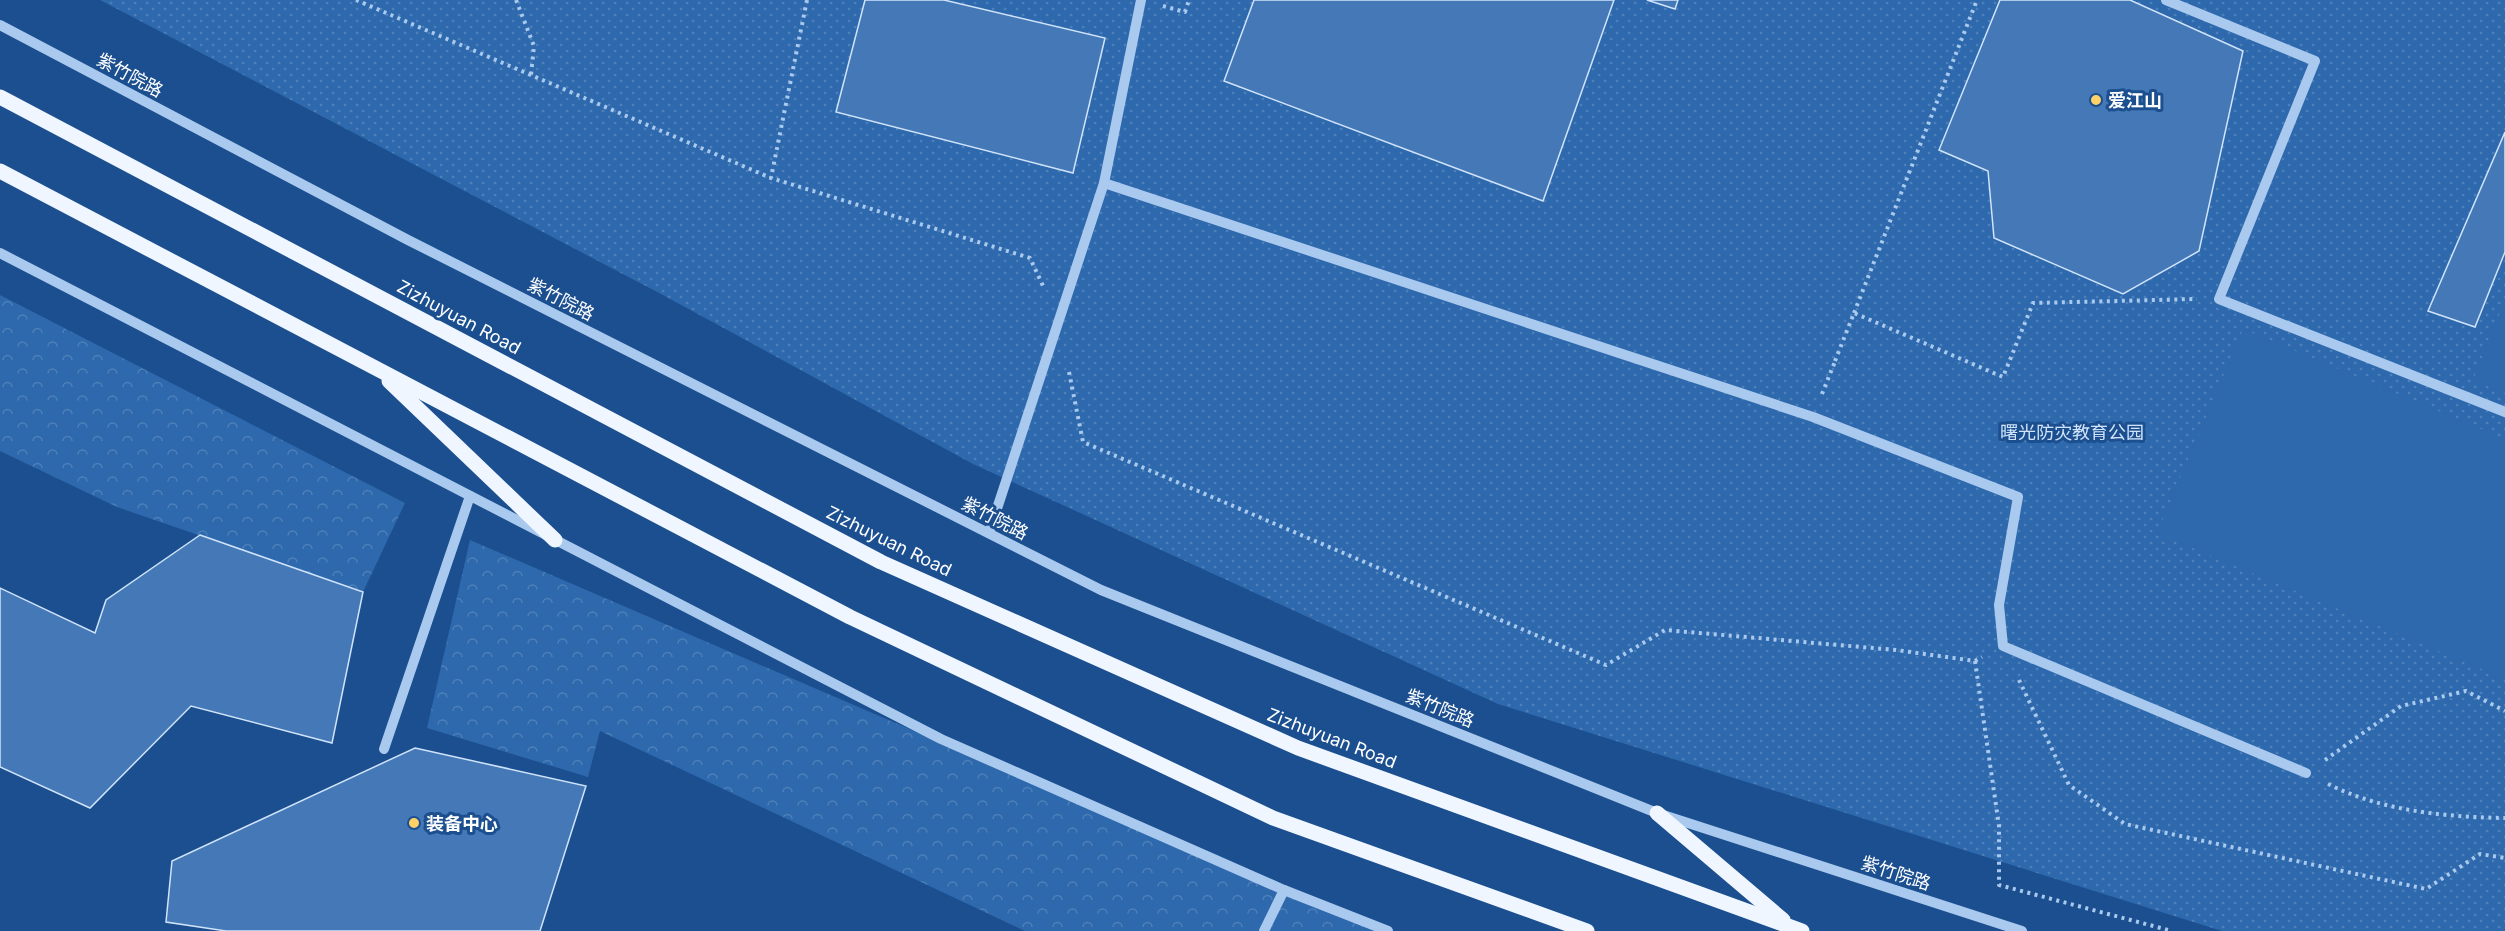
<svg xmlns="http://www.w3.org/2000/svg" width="2505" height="931" font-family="Inter,'Noto Sans SC',sans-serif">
	<defs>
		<pattern id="forest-crowns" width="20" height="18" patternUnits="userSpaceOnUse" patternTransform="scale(1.5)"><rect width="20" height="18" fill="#2e69ad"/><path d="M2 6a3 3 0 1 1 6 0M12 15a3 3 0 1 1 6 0" fill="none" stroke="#4d80b9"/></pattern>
		<pattern id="park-dots" width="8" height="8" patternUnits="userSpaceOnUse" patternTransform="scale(1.5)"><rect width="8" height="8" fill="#2e69ad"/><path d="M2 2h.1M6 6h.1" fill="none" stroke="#4d80b9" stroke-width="1.8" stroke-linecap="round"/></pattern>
	</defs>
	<rect width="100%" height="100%" fill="#1b4f8f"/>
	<g fill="url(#forest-crowns)">
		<path d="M0 295 405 503 363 592 117 507 0 451Z"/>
		<path d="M470 540 1284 890 1385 931H1025L600 731 588 777 427 728Z"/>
	</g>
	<path fill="url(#park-dots)" d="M100 0H2505V931H2222L1498 704 973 464 661 294Z"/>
	<g fill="#2e69ad">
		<path d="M2505 300V393L2473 380Z"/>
		<path d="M2243 329 2505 439V679L2157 533Z"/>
	</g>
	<g fill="#4478b7" stroke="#cfe3fa" stroke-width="1.5">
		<path d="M865 0H944L1105 38 1073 173 836 112Z"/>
		<path d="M1254 0H1614L1543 201 1224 81Z"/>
		<path d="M1647 0H1678L1675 9Z"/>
		<path d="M2000 0H2130L2243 51 2199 251 2123 294 1994 238 1988 171 1939 150Z"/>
		<path d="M2505 132V252L2475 327 2428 311Z"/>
		<path d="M200 535 363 592 332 743 191 706 90 808 0 767V588L95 633 106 600Z"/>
		<path d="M415 748 586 786 540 931H226L166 922 172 861Z"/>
	</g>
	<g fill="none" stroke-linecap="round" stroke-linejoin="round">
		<g stroke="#a9c9ee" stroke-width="4" stroke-dasharray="3 4.5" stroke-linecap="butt">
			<path d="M356 0 771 178"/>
			<path d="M516 0 534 46 531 75"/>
			<path d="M807 0 771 178 1030 258 1044 288"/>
			<path d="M1163 6 1185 12 1189 0"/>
			<path d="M1854 313 1977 0"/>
			<path d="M1835 361 1854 313 2003 377 2033 303 2197 299"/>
			<path d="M1069 372 1083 442 1606 665 1665 630 1896 650 1975 661 1982 657"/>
			<path d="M1822 394 1836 359"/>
			<path d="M1975 661 1999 826V885L2172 931"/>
			<path d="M2019 680 2069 785 2125 824 2426 889 2480 854 2505 858"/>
			<path d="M2325 760 2401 706 2466 691 2505 711"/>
			<path d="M2328 784C2382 811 2445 817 2505 818"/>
		</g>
		<g stroke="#a9c9ee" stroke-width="10">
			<path d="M2166 0 2315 61 2219 299 2505 412"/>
			<path d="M0 25 408 240 1101 590 1657 813 2022 931"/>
			<path d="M1104 183 1813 417 2018 497 1999 605 2003 646 2306 773"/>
			<path d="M0 253 941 739 1284 890 1388 931"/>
			<path d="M989 533 1104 183 1141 0"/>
			<path d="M384 749 470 496"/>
			<path d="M1264 931 1284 890"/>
		</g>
		<g stroke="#f0f6ff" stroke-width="15">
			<path d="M0 97 881 562 1298 748 1802 931"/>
			<path d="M0 171 850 617 1273 818 1587 931"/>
			<path d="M389 381 555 540"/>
			<path d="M1657 813 1783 920"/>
		</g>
	</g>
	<g fill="#ffd166" stroke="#1b4f8f" stroke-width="2">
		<circle cx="2096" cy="100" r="6"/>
		<circle cx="414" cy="823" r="6"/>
	</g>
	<g text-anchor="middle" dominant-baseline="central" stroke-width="6" stroke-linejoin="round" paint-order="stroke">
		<g font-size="18" fill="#fff" stroke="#1b4f8f">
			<text transform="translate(130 75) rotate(28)">紫竹院路</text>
			<text transform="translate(561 299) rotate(27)">紫竹院路</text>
			<text transform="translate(459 317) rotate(28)">Zizhuyuan Road</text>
			<text transform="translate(995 518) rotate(27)">紫竹院路</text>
			<text transform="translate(889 541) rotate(26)">Zizhuyuan Road</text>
			<text transform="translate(1440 708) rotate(22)">紫竹院路</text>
			<text transform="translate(1332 738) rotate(21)">Zizhuyuan Road</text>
			<text transform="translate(1896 873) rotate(18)">紫竹院路</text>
		</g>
		<g font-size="18" font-weight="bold" fill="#fff" stroke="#1b4f8f" text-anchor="start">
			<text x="2108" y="100">爱江山</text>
			<text x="426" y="823">装备中心</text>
		</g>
		<g font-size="18" fill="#cfe3fa" stroke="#1b4f8f">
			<text x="2072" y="432">曙光防灾教育公园</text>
		</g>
	</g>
</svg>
